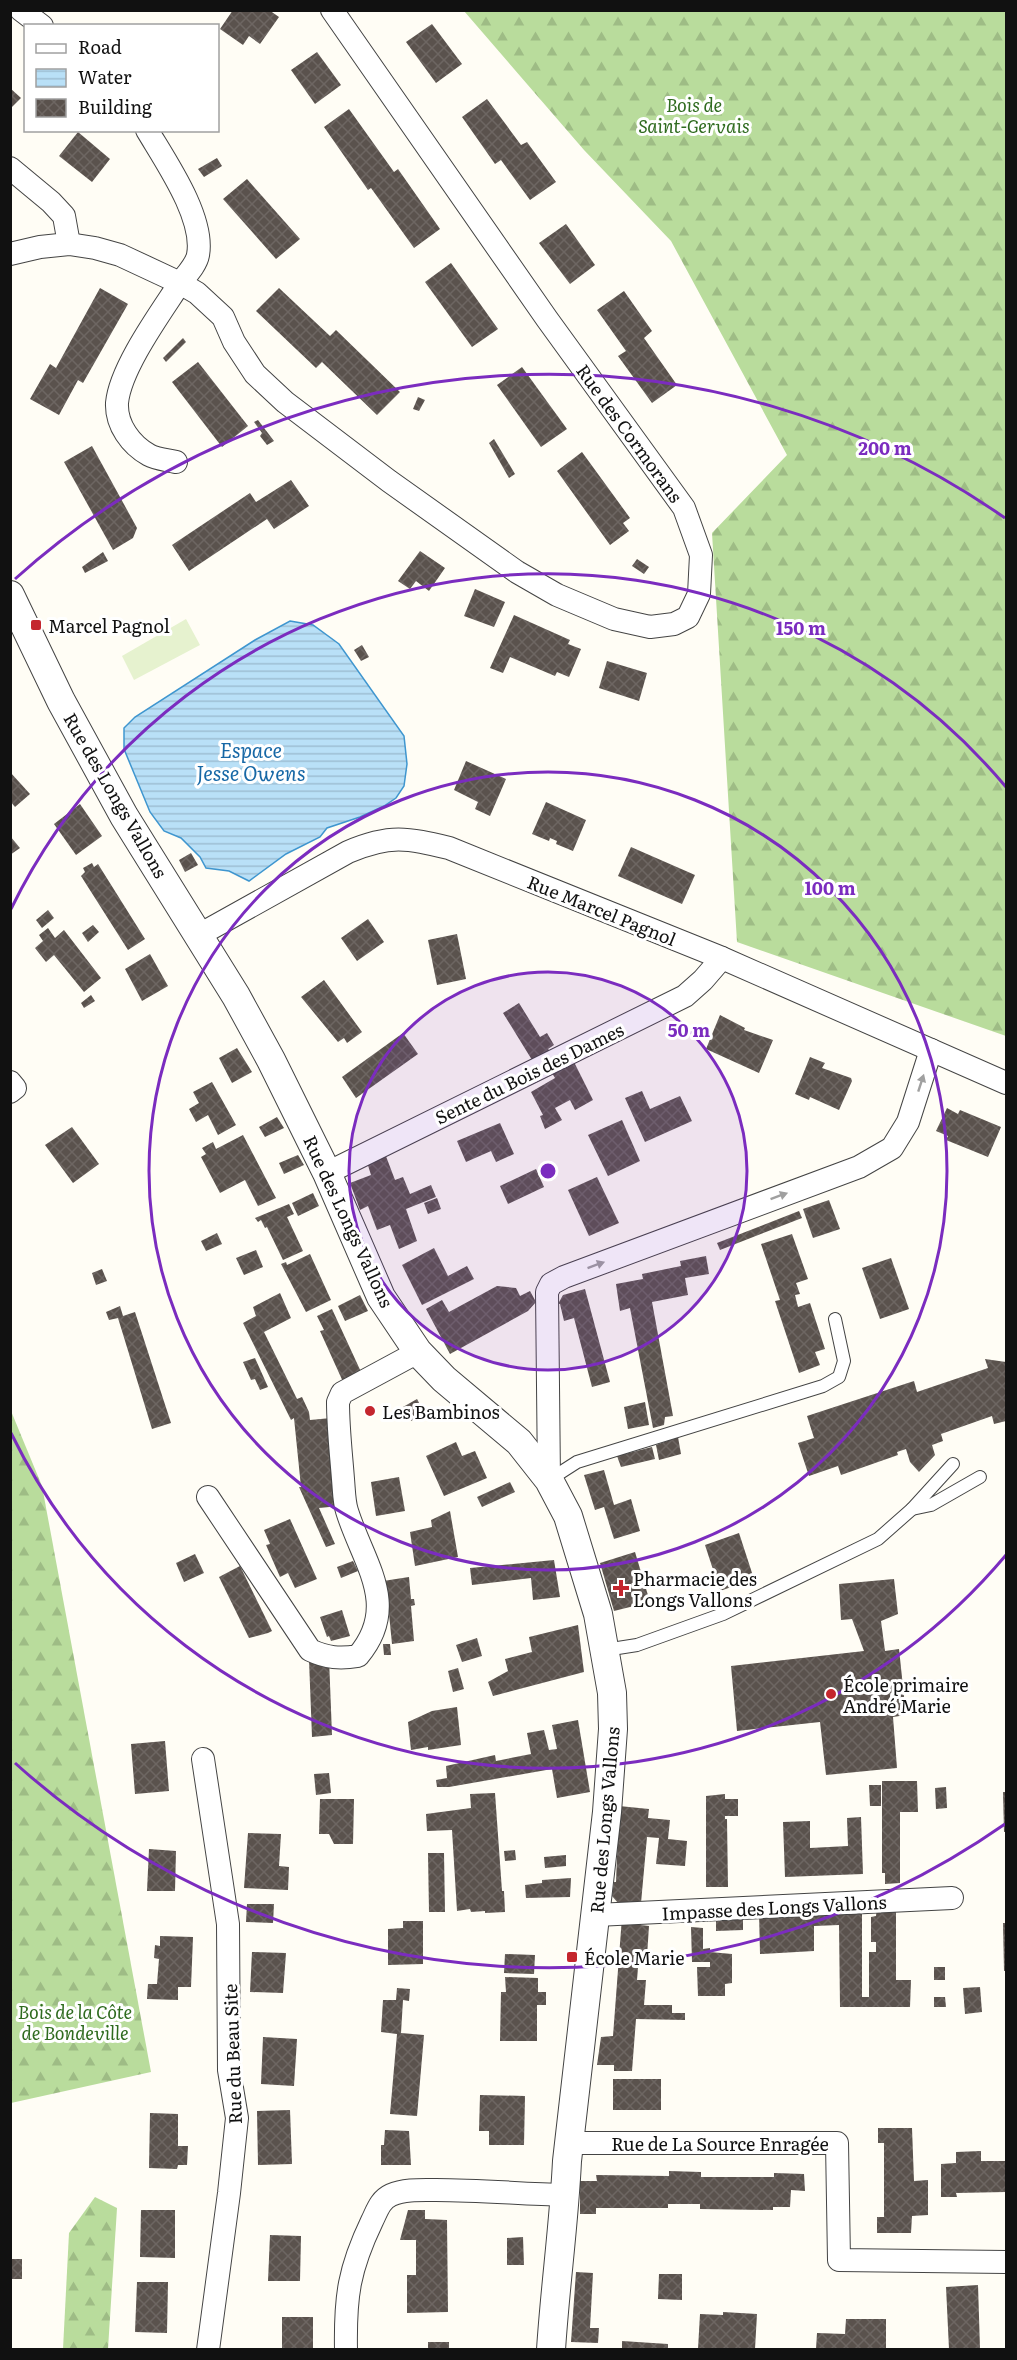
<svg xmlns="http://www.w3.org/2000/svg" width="1017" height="2360" font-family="Literata,serif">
	<defs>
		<pattern id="forest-firs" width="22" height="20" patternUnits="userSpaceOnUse" patternTransform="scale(1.5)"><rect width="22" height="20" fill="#b9dc9c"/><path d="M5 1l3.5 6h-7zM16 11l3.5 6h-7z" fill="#9ebc85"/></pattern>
		<pattern id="water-rules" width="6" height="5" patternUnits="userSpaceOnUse" patternTransform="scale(1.5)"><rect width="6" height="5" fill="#b9e0f7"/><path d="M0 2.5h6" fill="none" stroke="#9ebfd3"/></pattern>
		<pattern id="building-cross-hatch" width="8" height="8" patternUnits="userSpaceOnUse" patternTransform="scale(1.5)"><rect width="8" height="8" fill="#5a524d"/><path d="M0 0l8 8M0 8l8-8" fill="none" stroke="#6d6662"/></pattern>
	</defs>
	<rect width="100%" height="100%" fill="#fffdf5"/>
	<g fill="url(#forest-firs)">
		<path d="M464 11H1006V1036L737 942 712 533 787 455 671 241 584 150Z"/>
		<path d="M11 1411 42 1486 151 2072 11 2103Z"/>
		<path d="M95 2197 117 2208 108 2349H63L69 2233Z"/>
	</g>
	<path fill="#e6f2cf" d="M186 619 200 645 134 680 122 656Z"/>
	<path fill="url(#water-rules)" stroke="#3f96cf" stroke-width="1.5" d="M290 621 313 625 339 644 404 736 407 764 404 786 396 798 384 806 360 817 327 828 320 837 286 854 249 881 229 871 206 868 200 857 181 838 164 831 150 812 124 749V728L135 717 255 640Z"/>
	<g fill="url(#building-cross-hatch)">
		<path d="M233 10H269L279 17 260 44 249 36 243 45 220 29Z"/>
		<path d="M432 24 462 64 436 83 406 42Z"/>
		<path d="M317 52 341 85 315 104 291 70Z"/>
		<path d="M10 88 21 98 10 109Z"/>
		<path d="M487 99 521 145 527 142 556 182 530 200 501 160 495 164 462 117Z"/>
		<path d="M349 109 394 172 398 169 440 229 414 248 371 188 368 190 324 127Z"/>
		<path d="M78 132 110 159 92 182 59 156Z"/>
		<path d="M217 158 222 166 204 177 198 169Z"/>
		<path d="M247 179 300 239 276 259 223 199Z"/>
		<path d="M566 224 595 265 570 284 539 243Z"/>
		<path d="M451 263 498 329 472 347 425 282Z"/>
		<path d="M100 288 128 304 83 383 78 380 59 415 30 399 50 364 56 368Z"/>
		<path d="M279 288 330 336 336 330 400 392 377 415 322 362 316 368 256 311Z"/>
		<path d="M624 291 652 331 644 338 677 385 652 403 618 356 626 351 597 310Z"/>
		<path d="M183 338 186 342 166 362 163 358Z"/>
		<path d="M198 362 248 426 222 447 172 382Z"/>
		<path d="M522 367 567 429 541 447 497 385Z"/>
		<path d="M418 397 425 400 419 411 413 409Z"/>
		<path d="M258 420 274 441 267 445 260 436 262 433 254 422Z"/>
		<path d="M494 439 515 474 509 478 489 443Z"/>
		<path d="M92 446 137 528 133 538 113 550 64 462Z"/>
		<path d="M582 452 630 518 623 523 629 531 610 545 557 471Z"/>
		<path d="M291 480 309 506 274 529 267 519 189 571 172 545 250 493 256 502Z"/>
		<path d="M420 551 445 568 429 591 416 581 410 589 398 581Z"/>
		<path d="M103 552 108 561 85 573 82 567Z"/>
		<path d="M637 559 649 567 644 574 632 566Z"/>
		<path d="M475 589 505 602 494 627 464 616Z"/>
		<path d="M514 615 570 640 568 644 581 649 569 677 557 672 555 676 510 657 503 673 490 668Z"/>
		<path d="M362 645 369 657 361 661 354 650Z"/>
		<path d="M607 661 647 673 639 701 599 688Z"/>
		<path d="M466 761 506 779 490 816 475 809 478 802 454 790Z"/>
		<path d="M10 772 30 794 15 807 10 801Z"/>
		<path d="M546 802 586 820 573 851 556 844 557 841 550 838 549 841 532 834Z"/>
		<path d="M80 804 102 836 76 855 54 824Z"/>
		<path d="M10 836 20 848 10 855Z"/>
		<path d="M631 847 695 875 682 904 618 876Z"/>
		<path d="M191 853 198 865 185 872 179 860Z"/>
		<path d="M92 863 94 867 98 864 145 939 128 950 81 876 85 872 83 868Z"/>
		<path d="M48 910 54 918 42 928 36 920Z"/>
		<path d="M368 919 384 942 357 961 341 938Z"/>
		<path d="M93 925 99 932 88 942 82 933Z"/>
		<path d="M48 928 55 938 64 930 101 978 84 992 54 955 46 962 35 948 43 941 39 935Z"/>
		<path d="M457 934 466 979 437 985 428 940Z"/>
		<path d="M150 954 168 986 142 1001 125 969Z"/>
		<path d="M324 980 362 1032 347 1043 344 1038 338 1042 301 997Z"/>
		<path d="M91 995 95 1001 84 1008 81 1003Z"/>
		<path d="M519 1003 540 1037 547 1033 554 1045 548 1049 550 1051 532 1060 503 1013Z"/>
		<path d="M720 1015 745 1028 744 1030 773 1040 759 1073 706 1049Z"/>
		<path d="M403 1033 418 1054 356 1098 342 1077Z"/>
		<path d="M237 1048 252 1072 232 1083 219 1058Z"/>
		<path d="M810 1057 825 1063 822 1068 851 1078 852 1081 839 1110 810 1097 809 1100 795 1094Z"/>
		<path d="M574 1062 593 1100 575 1110 570 1100 555 1108 562 1120 545 1129 540 1116 543 1115 531 1092 555 1078 552 1073Z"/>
		<path d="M212 1082 236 1125 218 1135 208 1115 196 1122 189 1109 199 1103 193 1092Z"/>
		<path d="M642 1091 650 1109 680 1096 692 1121 645 1142 625 1098Z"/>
		<path d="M947 1108 958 1114 960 1110 1001 1127 988 1157 946 1140 948 1136 936 1131Z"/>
		<path d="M277 1117 284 1128 265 1137 259 1127Z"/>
		<path d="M622 1120 640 1161 608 1176 588 1135Z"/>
		<path d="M500 1123 514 1154 496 1162 491 1151 466 1162 457 1141Z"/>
		<path d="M72 1127 99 1164 73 1183 45 1145Z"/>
		<path d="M243 1135 276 1198 258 1206 245 1180 220 1193 201 1157 206 1154 202 1148 213 1142 216 1149Z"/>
		<path d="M384 1151 395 1180 403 1177 410 1194 431 1185 436 1197 406 1209 417 1241 399 1249 390 1225 377 1230 368 1206 360 1210 350 1183 371 1175 366 1159Z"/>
		<path d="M298 1155 304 1165 284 1174 279 1163Z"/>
		<path d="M536 1169 544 1187 508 1204 500 1186Z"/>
		<path d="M597 1177 619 1223 589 1236 568 1190Z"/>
		<path d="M313 1193 319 1206 298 1216 292 1203Z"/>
		<path d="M437 1198 441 1209 428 1214 424 1203Z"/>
		<path d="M829 1200 840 1229 813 1238 803 1209Z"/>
		<path d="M289 1204 294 1214 287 1217 303 1251 283 1260 267 1227 265 1228 261 1220 258 1222 255 1218Z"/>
		<path d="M799 1211 802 1218 720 1250 717 1243Z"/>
		<path d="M217 1233 222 1244 206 1251 201 1241Z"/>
		<path d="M792 1234 808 1279 796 1283 800 1294 795 1295 798 1307 810 1303 825 1349 815 1352 820 1365 799 1373 775 1301 780 1300 761 1244Z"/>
		<path d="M434 1248 448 1276 467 1266 474 1279 422 1305 402 1265Z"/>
		<path d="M256 1250 263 1267 244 1275 236 1258Z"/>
		<path d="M310 1254 331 1300 306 1312 281 1264 286 1262 287 1265Z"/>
		<path d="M706 1256 709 1274 685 1278 688 1295 652 1302 673 1416 665 1417 664 1425 653 1428 630 1308 620 1311 616 1284 643 1279 642 1274 681 1266 680 1261Z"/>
		<path d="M891 1258 909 1309 880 1319 862 1268Z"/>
		<path d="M102 1269 107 1281 96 1285 92 1273Z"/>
		<path d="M497 1286 516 1288 520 1296 530 1291 536 1302 528 1311 450 1354 426 1309 442 1300 449 1312Z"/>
		<path d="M585 1289 610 1382 592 1387 574 1318 564 1321 560 1304H558L563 1295Z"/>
		<path d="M280 1293 291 1318 264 1332 297 1399 302 1397 309 1412 310 1420 331 1418 340 1506 319 1508 335 1544 326 1547 299 1487H301L294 1418 291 1420 243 1323 256 1316 253 1307Z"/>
		<path d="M360 1295 368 1311 345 1321 338 1306Z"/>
		<path d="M120 1306 123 1316 135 1312 171 1423 152 1429 118 1318 109 1320 106 1312Z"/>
		<path d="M332 1309 362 1374 344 1384 320 1331 324 1330 317 1316Z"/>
		<path d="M255 1358 268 1387 260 1390 255 1379 251 1380 243 1362Z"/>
		<path d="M985 1359 1006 1362V1421L994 1424 992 1416 941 1434 943 1441 932 1445 935 1455 919 1472 910 1462 906 1449 897 1452 898 1455 841 1475 838 1466 809 1476 798 1443 814 1438 807 1416 914 1381 917 1392 988 1368Z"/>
		<path d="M417 1399 425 1414 411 1421 403 1407Z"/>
		<path d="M645 1402 649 1425 628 1429 624 1407Z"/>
		<path d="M678 1437 681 1454 659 1460 656 1445Z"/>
		<path d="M456 1442 462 1456 475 1451 487 1478 444 1496 426 1456Z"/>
		<path d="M652 1447 655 1459 621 1467 617 1456Z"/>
		<path d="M604 1470 614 1505 631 1499 640 1531 614 1539 604 1507 595 1510 584 1475Z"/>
		<path d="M399 1477 405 1511 376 1516 371 1482Z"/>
		<path d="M510 1482 515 1492 482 1507 477 1497Z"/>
		<path d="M450 1511 458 1557 415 1566 410 1532 432 1527 431 1520Z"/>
		<path d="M290 1519 317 1579 295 1588 288 1573 280 1577 266 1545 270 1544 264 1530Z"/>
		<path d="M739 1533 754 1579 720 1591 705 1545Z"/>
		<path d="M635 1552 650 1602 614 1611 600 1563Z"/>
		<path d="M195 1554 204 1573 184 1582 176 1563Z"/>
		<path d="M554 1560 560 1597 533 1600 531 1578 472 1585 470 1568Z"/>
		<path d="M353 1561 358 1571 341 1578 337 1567Z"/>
		<path d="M240 1566 272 1631 268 1633 249 1638 219 1577Z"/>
		<path d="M409 1577 411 1599H414L415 1605 411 1606 414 1641 392 1644 388 1604 383 1581Z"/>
		<path d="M894 1579 898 1614 881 1621 885 1651 899 1649 906 1715 893 1717 897 1768 826 1775 820 1722 737 1731 731 1666 864 1651 852 1619 841 1620 839 1584Z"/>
		<path d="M342 1610 350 1636 331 1641 329 1636 327 1637 320 1617Z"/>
		<path d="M578 1625 584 1672 493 1696 488 1682 508 1671 505 1659 532 1652 529 1637Z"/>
		<path d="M477 1638 482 1656 462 1662 456 1645Z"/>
		<path d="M383 1644H390L391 1655H384Z"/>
		<path d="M329 1658 332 1735 312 1737 309 1660Z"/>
		<path d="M458 1668 464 1689 453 1692 448 1671Z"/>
		<path d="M457 1707 461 1745 428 1750V1747L411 1750 408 1722 432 1711Z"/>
		<path d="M578 1720 590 1792 557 1798 552 1769 449 1787H437L436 1780 447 1778 446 1766 495 1755 496 1761 531 1754 527 1733 544 1730 549 1750 557 1749 552 1725Z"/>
		<path d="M165 1741 169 1791 135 1794 131 1744Z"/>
		<path d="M329 1773 331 1793 316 1795 314 1774Z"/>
		<path d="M882 1781H917L918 1812H900V1883L885 1884V1873H882Z"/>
		<path d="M869 1785H881V1806H870Z"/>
		<path d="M946 1787 947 1808 936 1809 935 1788Z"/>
		<path d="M1003 1792H1006V1832H1004Z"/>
		<path d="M495 1793 502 1891H504L505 1912 485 1913V1911L471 1912 470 1909 457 1911 452 1830 427 1831 426 1814 471 1808 470 1794Z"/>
		<path d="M725 1794V1799H738V1816H725V1819H727L728 1887H706V1796Z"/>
		<path d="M320 1799H354L353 1844H334L329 1834H319Z"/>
		<path d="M619 1806 649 1809 648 1818 670 1820 668 1839 687 1841 685 1866 656 1864 659 1838 647 1837 641 1903H618L612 1896 614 1882H616Z"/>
		<path d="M861 1817 863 1874 785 1877 783 1822 810 1821V1848L848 1846 847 1818Z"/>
		<path d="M248 1833 281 1834 279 1866 289 1867 288 1890 244 1888Z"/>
		<path d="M149 1849 176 1851 175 1891H147Z"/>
		<path d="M515 1850 516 1860 505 1861 504 1851Z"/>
		<path d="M428 1853H444L445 1912H429Z"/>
		<path d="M566 1855V1866L545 1868 544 1857Z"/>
		<path d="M571 1878 570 1897 526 1898 525 1885 542 1883V1880Z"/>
		<path d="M247 1904H274L273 1923 246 1922Z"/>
		<path d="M896 1906V1980H911L910 2007H840L839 1925 814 1926V1951L760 1954 759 1912 862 1908V1997H869V1952H876V1942H871V1917L876 1916 877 1907Z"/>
		<path d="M743 1913V1930L716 1931V1914Z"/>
		<path d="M622 1917H642L641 1925 649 1926 647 1956 639 1955 637 1980H646L644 2005H672V2013H685V2020L636 2019 632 2071H614V2065H597L601 2037 613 2036Z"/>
		<path d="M403 1921H423V1964L388 1965V1929L403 1928Z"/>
		<path d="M1003 1923H1006V1971H1004Z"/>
		<path d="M691 1927 703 1928V1949L710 1948V1952L732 1954V1983L725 1984V1996H698L697 1967H710V1962H692Z"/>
		<path d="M160 1936 193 1937 191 1987H178V2000L147 1999 148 1984H157L159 1959 154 1958 155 1945 160 1946Z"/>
		<path d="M252 1952 286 1953 283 1993 250 1992Z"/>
		<path d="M505 1954 535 1955 534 1974 504 1973Z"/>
		<rect x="934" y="1967" width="11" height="13"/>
		<path d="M505 1977 538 1978V1992H546V2005H537V2041H500L501 1992H506Z"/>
		<path d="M980 1987 982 2012 965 2014 963 1988Z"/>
		<path d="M397 1988 410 1989 409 2001 403 2000 401 2033 424 2035 417 2116 390 2114 397 2034 381 2032 383 2000H396Z"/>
		<path d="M934 1997H945L946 2007H934Z"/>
		<path d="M263 2037 297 2039 294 2086 261 2084Z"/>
		<rect x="613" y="2079" width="48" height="31"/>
		<path d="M480 2095 525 2096 524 2145H489V2131H479Z"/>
		<path d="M290 2110 292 2164 258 2165 257 2111Z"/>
		<path d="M150 2113 178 2114V2146H188L187 2165H178L177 2169 149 2168Z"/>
		<path d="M878 2128H912L914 2181 928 2180V2215L912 2216 911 2233H877V2217H884V2143H878Z"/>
		<path d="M385 2130 409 2131 411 2165H381V2145H384Z"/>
		<path d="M981 2151V2161H1006V2192L956 2193 957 2197H941V2164L956 2163V2152Z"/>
		<path d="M669 2171 701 2172V2177H774V2173L804 2174 805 2191 791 2190 790 2207H773V2210L700 2209V2204H668V2208H596V2214H580V2181H597L596 2175 669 2176Z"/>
		<path d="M141 2210H175V2258L140 2257Z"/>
		<path d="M408 2210H425V2219L447 2220 448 2312 407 2313V2275H416V2240H400Z"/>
		<path d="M270 2235 301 2236 300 2281H268Z"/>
		<path d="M523 2237 524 2265H507V2238Z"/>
		<rect x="10" y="2259" width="12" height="20"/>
		<path d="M576 2272 593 2273 590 2328H599L598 2343 571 2342Z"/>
		<path d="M659 2274H682V2300L658 2299Z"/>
		<path d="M137 2282H168L167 2333 135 2332Z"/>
		<path d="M978 2285 980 2349H949L946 2287Z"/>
		<path d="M723 2312 757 2314 755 2349H698L700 2314 723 2315Z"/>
		<rect x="282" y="2317" width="31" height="32"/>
		<path d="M846 2319H886V2349H816L817 2333 845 2334Z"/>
		<path d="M622 2341 668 2344V2349H622Z"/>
		<rect x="428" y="2342" width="21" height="7"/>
	</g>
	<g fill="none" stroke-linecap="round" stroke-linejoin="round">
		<g stroke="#444" stroke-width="14">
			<g id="service">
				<path d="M953 1464 912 1509 931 1505 980 1477"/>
				<path d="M549 1480 577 1462 823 1386 839 1377 844 1361 835 1319"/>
				<path d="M605 1650 637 1645 723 1614 878 1539 912 1509"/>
			</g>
		</g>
		<g stroke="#444" stroke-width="24">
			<g id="minor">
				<path d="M21 10 42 26"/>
				<path d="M147 130C166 162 205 218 198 255 196 266 184 277 178 286 159 315 120 369 117 403 116 425 131 445 149 455 156 459 168 460 176 462"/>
				<path d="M10 168 51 202 64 216 69 244"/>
				<path d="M10 254 40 247 69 244 95 248 120 255 180 283 197 293 223 317 234 342 255 374 285 402 389 481 517 572 557 595 614 619 650 627 674 624 688 617 699 594 701 555 684 508 547 319 332 10"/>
				<path d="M199 935 348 852C390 834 407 838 449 848L722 958 1006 1083"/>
				<path d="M10 1082 15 1088 10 1092"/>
				<path d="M327 1173 685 996 703 980 722 958"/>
				<path d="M549 1480 547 1292 551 1284 564 1277 859 1167 892 1148 908 1122 931 1050"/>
				<path d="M208 1497 310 1650C327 1658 340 1659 358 1656 401 1605 363 1563 347 1511 344 1502 344 1490 343 1479 341 1453 338 1428 338 1402L342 1393 418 1352"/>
				<path d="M203 1759 228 1924 229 2070 237 2118 229 2193 208 2350"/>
				<path d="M596 1915 952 1898"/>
				<path d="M569 2143H837L839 2260 1006 2262"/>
				<path d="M346 2350C345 2296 349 2269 372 2221 377 2211 380 2200 391 2195 405 2189 421 2190 436 2190 479 2190 522 2194 565 2195"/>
			</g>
		</g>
		<g stroke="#444" stroke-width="30">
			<path id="tertiary" d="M10 595 61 701 124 816 236 996 271 1060 327 1173 381 1297 418 1352 444 1379 519 1442 549 1480 568 1516 598 1614 612 1693 613 1729 607 1812 567 2161C564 2224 555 2287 551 2350"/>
		</g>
		<use href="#service" stroke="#fff" stroke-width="12"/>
		<use href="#minor" stroke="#fff" stroke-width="22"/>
		<use href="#tertiary" stroke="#fff" stroke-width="28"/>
	</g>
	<defs><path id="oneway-solid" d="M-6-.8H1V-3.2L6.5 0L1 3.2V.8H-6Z" transform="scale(1.5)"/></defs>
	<g fill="#a0a0a0">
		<use href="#oneway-solid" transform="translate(921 1083) rotate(-72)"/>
		<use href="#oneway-solid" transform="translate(779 1196) rotate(-20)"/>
		<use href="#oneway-solid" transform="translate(596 1265) rotate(-20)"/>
	</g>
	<circle cx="548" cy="1171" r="199" fill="#7b2cbf" fill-opacity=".12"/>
	<g fill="none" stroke="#7b2cbf" stroke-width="3">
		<circle cx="548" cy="1171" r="199"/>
		<circle cx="548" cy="1171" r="399"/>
		<path d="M1006 1555A598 598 0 0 1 11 1433M11 909A598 598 0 0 1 1006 787"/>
		<path d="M1005 1824A797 797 0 0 1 15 1763M15 579A797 797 0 0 1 1005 518"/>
	</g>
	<g fill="#c4262e" stroke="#fff" stroke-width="2">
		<rect x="30" y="619" width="12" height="12" rx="3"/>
		<circle cx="370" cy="1411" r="6"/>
		<path d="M618 1579h6v6h6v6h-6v6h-6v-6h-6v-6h6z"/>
		<circle cx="831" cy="1694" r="6"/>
		<rect x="566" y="1951" width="12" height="12" rx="3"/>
	</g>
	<g text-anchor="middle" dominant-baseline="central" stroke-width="6" stroke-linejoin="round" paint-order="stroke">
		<g font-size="18" font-style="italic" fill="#2f6b1f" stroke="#fff">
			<text x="694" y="104">Bois de<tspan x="694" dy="21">Saint-Gervais</tspan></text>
			<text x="75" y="2011">Bois de la Côte<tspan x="75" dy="21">de Bondeville</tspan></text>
		</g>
		<g font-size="18" fill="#111" stroke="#fff">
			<text transform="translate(630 433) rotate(54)">Rue des Cormorans</text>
			<text transform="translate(116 795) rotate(60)">Rue des Longs Vallons</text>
			<text transform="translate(602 910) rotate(22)">Rue Marcel Pagnol</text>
			<text transform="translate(529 1073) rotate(-26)">Sente du Bois des Dames</text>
			<text transform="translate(349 1221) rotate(65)">Rue des Longs Vallons</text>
			<text transform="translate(604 1820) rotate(-85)">Rue des Longs Vallons</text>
			<text transform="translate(774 1907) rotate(-3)">Impasse des Longs Vallons</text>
			<text transform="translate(232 2054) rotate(-92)">Rue du Beau Site</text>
			<text x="720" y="2143">Rue de La Source Enragée</text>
		</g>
		<g font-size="18" fill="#111" stroke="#fff" text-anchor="start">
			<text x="48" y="625">Marcel Pagnol</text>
			<text x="382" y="1411">Les Bambinos</text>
			<text x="633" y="1578">Pharmacie des<tspan x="633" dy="21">Longs Vallons</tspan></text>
			<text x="843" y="1684">École primaire<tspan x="843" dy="21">André Marie</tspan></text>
			<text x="584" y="1957">École Marie</text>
		</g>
		<g font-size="20" font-style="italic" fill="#1768a6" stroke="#fff">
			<text x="251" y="749">Espace<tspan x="251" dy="23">Jesse Owens</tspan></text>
		</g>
	</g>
	<circle cx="548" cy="1171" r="9" fill="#7b2cbf" stroke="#fff" stroke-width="3"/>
	<g font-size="18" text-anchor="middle" font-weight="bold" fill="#7b2cbf" stroke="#fff" stroke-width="6" stroke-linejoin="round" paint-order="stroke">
		<text x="885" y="455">200 m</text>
		<text x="801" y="635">150 m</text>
		<text x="830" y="895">100 m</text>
		<text x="689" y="1037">50 m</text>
	</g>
	<rect width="1017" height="2360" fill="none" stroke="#111111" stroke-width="24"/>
	<rect x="24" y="24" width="195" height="108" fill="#ffffff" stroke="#a0a0a0" stroke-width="1.5"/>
	<rect x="36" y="44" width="30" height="9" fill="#ffffff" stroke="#a0a0a0" stroke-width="1.5"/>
	<text x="78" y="54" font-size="18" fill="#111111">Road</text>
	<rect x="36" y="69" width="30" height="18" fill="url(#water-rules)" stroke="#a0a0a0" stroke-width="1.5"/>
	<text x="78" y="84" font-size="18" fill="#111111">Water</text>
	<rect x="36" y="99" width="30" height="18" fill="url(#building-cross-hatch)" stroke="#a0a0a0" stroke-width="1.5"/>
	<text x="78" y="114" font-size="18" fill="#111111">Building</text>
</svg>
